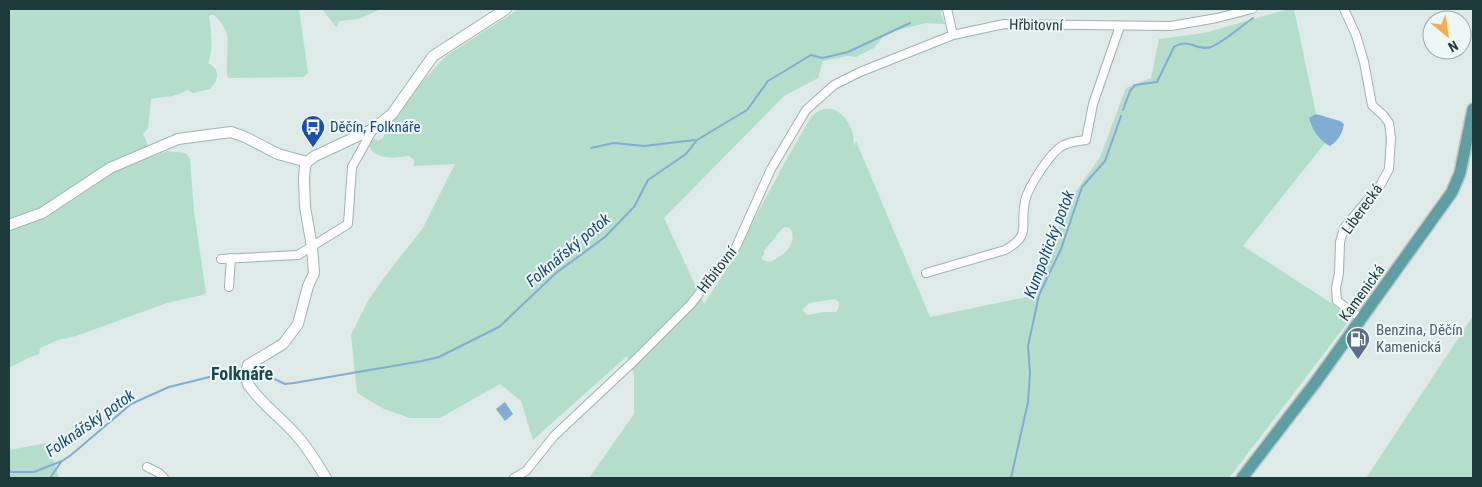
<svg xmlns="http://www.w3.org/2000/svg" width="1482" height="487" font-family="'Roboto Condensed',sans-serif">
	<rect width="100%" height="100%" fill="#ddeae8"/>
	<g fill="#b4ddcc" fill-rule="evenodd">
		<path d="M9 9H299L308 73 303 77 229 78 227 76C226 63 229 46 227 34 225 26 218 19 213 14L209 16C211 30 214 49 208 63 221 70 219 79 210 89L193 93 187 90C175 98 164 96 151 99L148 128 143 134 148 146 107 164 40 209 9 221Z"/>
		<path d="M322 9H381L359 19 339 21 337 28Z"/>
		<path d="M519 9H942L941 14 945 24 926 23 886 33 874 48 856 57 848 56 823 61 818 78 784 96 664 218 704 304 732 261 783 166 811 117C829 99 847 113 853 134 854 137 853 142 854 146L856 141 930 317 1036 295 1065 207 1100 157 1126 88 1151 78 1159 39 1204 33 1289 9H1294L1316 114 1309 118 1310 124 1325 143 1243 246 1331 303 1351 318 1229 478H589L634 414V374L627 356 533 440 521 401 500 384 440 418H410L384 409 357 393 351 335 368 301 386 275 423 228 455 164 414 166V160L409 156C395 158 377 160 369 147 370 143 372 140 376 139L378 141 383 138 386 129 399 115 412 93 446 56ZM785 227 790 228C799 244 783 256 770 262L762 260V257L764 254V251L781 230ZM835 299 839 302V307L836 312H825L807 315 802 310 809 303Z"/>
		<path d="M167 151 186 153 190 159 194 212 206 293 202 295 167 303 76 336 58 340 40 348 39 354 28 358 9 368V230L50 214 88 187 111 172Z"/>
		<path d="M1473 316V478H1366Z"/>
		<path d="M48 443 59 478H9V450Z"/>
	</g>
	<g fill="#81add4">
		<path d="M1316 114 1340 121 1344 124C1342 134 1339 140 1330 146 1320 142 1311 128 1309 118Z"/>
		<path d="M505 402 513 414 505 421 496 409Z"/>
	</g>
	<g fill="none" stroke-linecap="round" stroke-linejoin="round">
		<g stroke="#81add4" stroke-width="2">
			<path d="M1123 110 1130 91 1135 85 1157 82 1174 47C1189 37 1197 52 1211 47 1221 44 1244 24 1253 18"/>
			<path d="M591 148 614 143 644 146 695 140"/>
			<path d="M251 368 285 384 294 383 422 361 439 357 499 327 556 273 605 237 634 207 648 180 686 154 697 140 747 110 768 81 811 55 822 58 848 52 910 23"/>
			<path d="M9 470 11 472H34L62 461 71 455 131 404 169 387 242 369"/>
			<path d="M50 478 61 462"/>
			<path d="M1011 478 1028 402 1030 373 1028 346 1039 295 1061 249 1082 187 1105 161 1121 116"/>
		</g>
		<g stroke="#a0b1b0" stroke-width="10">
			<g id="street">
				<path d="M947 9 953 35"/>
				<path d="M1344 9 1356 35 1364 62 1372 105 1384 116 1389 123 1391 138 1389 169 1381 184 1344 228 1340 242 1339 273 1336 288 1337 301 1362 319"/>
				<path d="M221 259 298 255 348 224 352 167 373 129"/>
				<path d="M926 273 1005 250C1033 234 1019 227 1025 201 1028 187 1051 151 1064 145 1070 142 1079 141 1086 140L1093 104 1120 26"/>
				<path d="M229 287 231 258"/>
				<path d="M147 467 159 473 164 478"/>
				<path d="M514 478 526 471 554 436 635 360 691 304 736 247 771 169 806 110 834 85 860 72 953 35 1004 24 1171 26 1217 18 1252 9"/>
			</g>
		</g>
		<g stroke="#9cb6b5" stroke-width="12">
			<g id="secondary">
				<path d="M307 162 305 166 304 178 305 207 312 247 314 273 308 286 298 324 283 344 248 365C246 372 245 378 248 384 261 404 282 418 297 436 309 449 317 464 326 478"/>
				<path d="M307 162 315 156 373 129 392 114 433 56 506 9"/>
				<path d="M9 225 42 213 110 168 178 139 231 132 245 137 278 154 307 162"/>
			</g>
		</g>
		<g stroke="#bcc4c4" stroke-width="14">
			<path id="primary" d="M1242 478 1315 383 1452 192 1460 173 1473 109"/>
		</g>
		<use href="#street" stroke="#fff" stroke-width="8"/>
		<use href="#secondary" stroke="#fff" stroke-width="10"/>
		<use href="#primary" stroke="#5f9fa3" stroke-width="11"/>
	</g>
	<defs>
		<g id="bus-pin" transform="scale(1.25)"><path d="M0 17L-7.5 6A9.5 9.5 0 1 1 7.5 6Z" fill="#1a4fb4" stroke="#edf7f5"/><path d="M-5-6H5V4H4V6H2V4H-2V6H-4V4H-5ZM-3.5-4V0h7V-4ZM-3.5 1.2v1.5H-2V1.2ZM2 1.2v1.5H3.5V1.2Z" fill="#fff"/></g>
		<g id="fuel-pin" transform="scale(1.25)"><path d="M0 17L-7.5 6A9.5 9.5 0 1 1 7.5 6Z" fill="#5c6f8a" stroke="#edf7f5"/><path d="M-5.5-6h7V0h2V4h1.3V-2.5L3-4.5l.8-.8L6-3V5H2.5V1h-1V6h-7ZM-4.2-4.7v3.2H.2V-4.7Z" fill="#fff"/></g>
	</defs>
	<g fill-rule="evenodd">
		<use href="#bus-pin" x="313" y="127"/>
		<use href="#fuel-pin" x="1358" y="339"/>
	</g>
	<g text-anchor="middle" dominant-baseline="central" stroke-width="4" stroke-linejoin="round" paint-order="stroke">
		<g font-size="15" fill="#1e393a" stroke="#edf7f5">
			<text transform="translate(1036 25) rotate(1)">Hřbitovní</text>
			<text transform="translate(1362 209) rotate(-54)">Liberecká</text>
			<text transform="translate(717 270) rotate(-52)">Hřbitovní</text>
			<text transform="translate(1362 293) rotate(-54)">Kamenická</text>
		</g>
		<g font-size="15" fill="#164399" stroke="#edf7f5" text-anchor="start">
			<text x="330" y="127">Děčín, Folknáře</text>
		</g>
		<g font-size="15" fill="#4e5e75" stroke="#edf7f5" text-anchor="start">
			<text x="1376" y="330">Benzina, Děčín<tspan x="1376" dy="17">Kamenická</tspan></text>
		</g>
		<g font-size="16" font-style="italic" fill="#154979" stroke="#edf7f5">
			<text transform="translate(1049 244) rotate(-69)">Kumpoltický potok</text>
			<text transform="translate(568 250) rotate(-40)">Folknářský potok</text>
			<text transform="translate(90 423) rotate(-35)">Folknářský potok</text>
		</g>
		<g font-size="18" font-weight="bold" fill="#19494d" stroke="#edf7f5">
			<text x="242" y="373">Folknáře</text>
		</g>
	</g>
	<rect width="1482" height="487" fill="none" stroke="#1e393a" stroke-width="20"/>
	<g transform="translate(1447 35) rotate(151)"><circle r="24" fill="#edf7f5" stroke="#9aabaa"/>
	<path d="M0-4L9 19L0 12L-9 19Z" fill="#faac4b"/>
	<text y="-8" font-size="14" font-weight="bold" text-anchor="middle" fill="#1e393a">N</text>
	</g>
</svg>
